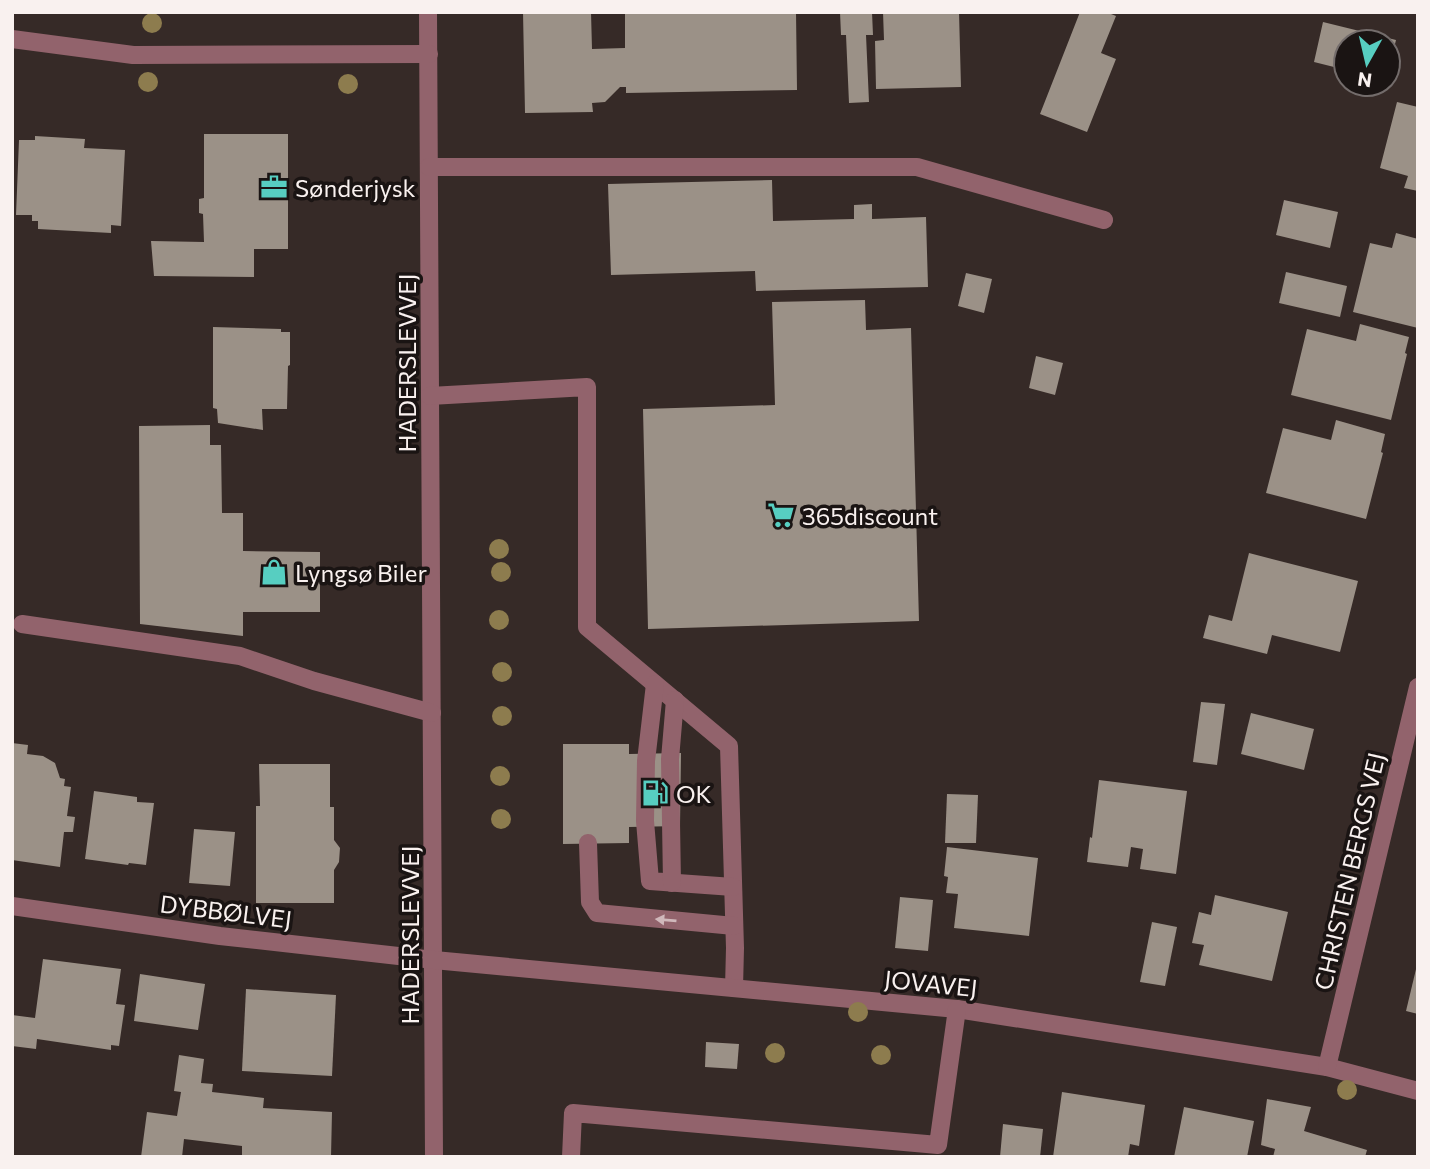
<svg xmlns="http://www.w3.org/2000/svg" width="1430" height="1169" font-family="Commissioner,sans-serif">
	<rect width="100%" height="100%" fill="#362a27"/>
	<g fill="#9b9187">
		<path d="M523 12H591L592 49 625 48V14L796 12 797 90 626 93V87H620L605 102 592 103 593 112 525 113Z"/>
		<path d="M840 12H872L873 35H866L869 102 849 103 846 35H841Z"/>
		<path d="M883 12H959L961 87 876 89 875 41 884 40Z"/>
		<path d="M1080 12H1106L1116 16 1101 53 1116 59 1087 132 1040 114Z"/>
		<path d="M1323 22 1396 40 1389 68 1388 42H1346V70L1314 62Z"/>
		<path d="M1397 102 1418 107V191L1404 188 1408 176 1380 168Z"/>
		<path d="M204 134H288V249H254V277L154 276 151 241 204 242 203 214 199 213V199L204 198Z"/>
		<path d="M35 136 85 139 84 148 125 150 121 226 111 225V233L38 229V221H32V215H16L19 140H35Z"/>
		<path d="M772 180 773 221 854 219V205L872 204V219L926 217 928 287 756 291 755 271 611 275 608 184Z"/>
		<path d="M1284 200 1338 212 1330 248 1276 235Z"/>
		<path d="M1396 233 1418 239V328L1353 312 1370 243 1392 248Z"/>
		<path d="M1286 272 1347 286 1340 317 1279 303Z"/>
		<path d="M966 273 992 279 984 313 958 306Z"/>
		<path d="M865 300 866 330 911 328 919 621 648 629 643 409 775 405 772 302Z"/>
		<path d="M1360 324 1409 337 1405 353 1407 354 1391 420 1291 395 1307 329 1356 341Z"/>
		<path d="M213 327 281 329V332H290V365L288 366 287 409H262L263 430 218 423 217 409 213 408Z"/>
		<path d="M1036 356 1063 363 1055 395 1029 388Z"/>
		<path d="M1336 420 1385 434 1381 452 1383 453 1366 519 1266 493 1283 428 1331 440Z"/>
		<path d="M210 425V445H221V447L222 513H243V551L320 552V612H243V636L140 624 139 426Z"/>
		<path d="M1249 553 1358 581 1340 652 1272 635 1267 654 1203 638 1209 615 1232 621Z"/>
		<path d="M1201 702 1225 704 1217 765 1193 762Z"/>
		<path d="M1251 713 1314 729 1304 770 1241 754Z"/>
		<path d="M12 743 28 745 27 754 43 756 55 763 60 778 65 779 64 786 71 787 67 816 75 817 73 832H64L60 867 12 860Z"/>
		<path d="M563 744H629V754L681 753 680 826 629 827V843L563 844Z"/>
		<path d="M259 764H330V807H334V840L340 848 339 862 334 870V903H256V806H260Z"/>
		<path d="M1099 780 1187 791 1176 874 1140 869 1143 849 1131 847 1128 867 1087 862 1090 837 1092 838Z"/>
		<path d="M94 791 137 797V802L154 803 146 865 129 863 128 865 85 859Z"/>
		<path d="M947 794 978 795 976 843H945Z"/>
		<path d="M194 829 235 832 230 886 189 883Z"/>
		<path d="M947 847 1038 858 1029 936 954 928 958 894 946 893 948 877 944 876Z"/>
		<path d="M1215 895 1288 912 1272 981 1199 965 1204 945 1192 943 1199 912 1211 915Z"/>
		<path d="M900 897 933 900 928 951 895 948Z"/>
		<path d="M1152 922 1177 927 1165 986 1140 982Z"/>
		<path d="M43 959 121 969 116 1004 125 1005 119 1046 111 1045V1050L37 1039 36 1049 12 1046V1015L35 1018Z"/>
		<path d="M1417 965H1418V1014L1406 1011Z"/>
		<path d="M140 974 205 984 198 1030 134 1021Z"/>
		<path d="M246 989 336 995 332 1076 242 1071Z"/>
		<path d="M706 1042 739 1044 737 1069 705 1067Z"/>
		<path d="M179 1055 204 1059 201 1083 213 1084 212 1092 264 1098 263 1108 332 1112 331 1157H242V1146L184 1139 182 1157H141L147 1112 177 1116 181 1092 174 1091Z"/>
		<path d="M1062 1092 1145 1105 1139 1146 1130 1144 1128 1157H1053Z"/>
		<path d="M1267 1099 1311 1107 1304 1131 1367 1150 1365 1157H1273L1275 1149 1261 1145Z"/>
		<path d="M1184 1107 1254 1121 1247 1157H1174Z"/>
		<path d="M1003 1124 1043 1129 1040 1157H1000Z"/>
	</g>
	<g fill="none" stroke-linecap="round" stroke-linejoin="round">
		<g stroke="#92636c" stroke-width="18">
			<path d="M428 12 434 1157"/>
			<path d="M12 39 133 55 429 54"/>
			<path d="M429 167H917L1104 220"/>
			<path d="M430 396 587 387V627L729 746 735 948 734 988"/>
			<path d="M22 624 240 656 314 681 432 713"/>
			<path d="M655 684 646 761 645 821 650 881 733 887"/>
			<path d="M588 843 590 902 597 913 734 926"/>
			<path d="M672 883 670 759 675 700"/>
			<path d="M12 906 220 936 434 960 957 1009 1327 1067 1418 1091"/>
			<path d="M1327 1067 1418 687"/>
			<path d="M571 1157 573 1113 938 1145 957 1009"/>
		</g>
	</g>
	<g fill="#8d7c4e">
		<circle cx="152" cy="23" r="10"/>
		<circle cx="148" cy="82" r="10"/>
		<circle cx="348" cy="84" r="10"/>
		<circle cx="499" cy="549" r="10"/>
		<circle cx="501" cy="572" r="10"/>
		<circle cx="499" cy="620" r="10"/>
		<circle cx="502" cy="672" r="10"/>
		<circle cx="502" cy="716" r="10"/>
		<circle cx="500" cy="776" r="10"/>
		<circle cx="501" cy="819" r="10"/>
		<circle cx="858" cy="1012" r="10"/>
		<circle cx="775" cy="1053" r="10"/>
		<circle cx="881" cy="1055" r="10"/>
		<circle cx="1347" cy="1090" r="10"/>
	</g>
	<defs><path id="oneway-solid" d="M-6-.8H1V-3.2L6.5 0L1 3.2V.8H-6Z" transform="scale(1.75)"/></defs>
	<use fill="#d0b8bb" href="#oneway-solid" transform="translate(666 920) rotate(-175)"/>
	<defs>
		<g id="office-bare" transform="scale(2.1)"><path d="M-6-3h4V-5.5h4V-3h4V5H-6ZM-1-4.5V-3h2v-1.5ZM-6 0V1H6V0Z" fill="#57cec1" stroke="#1a1413" stroke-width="2.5" paint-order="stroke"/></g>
		<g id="supermarket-bare" transform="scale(2.1)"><path d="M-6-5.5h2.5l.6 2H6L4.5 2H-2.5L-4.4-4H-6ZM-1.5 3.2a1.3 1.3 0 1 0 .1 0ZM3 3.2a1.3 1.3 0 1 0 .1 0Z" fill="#57cec1" stroke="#1a1413" stroke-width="2.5" paint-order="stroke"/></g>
		<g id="shop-bare" transform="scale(2.1)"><path d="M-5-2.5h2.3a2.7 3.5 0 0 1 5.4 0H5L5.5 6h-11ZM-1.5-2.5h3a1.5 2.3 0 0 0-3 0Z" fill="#57cec1" stroke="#1a1413" stroke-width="2.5" paint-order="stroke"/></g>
		<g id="fuel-bare" transform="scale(2.1)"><path d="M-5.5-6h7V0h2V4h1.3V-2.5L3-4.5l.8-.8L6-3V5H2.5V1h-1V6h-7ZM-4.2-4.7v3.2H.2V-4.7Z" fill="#57cec1" stroke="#1a1413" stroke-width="2.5" paint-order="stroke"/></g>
	</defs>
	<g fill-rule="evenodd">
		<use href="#office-bare" x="274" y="187"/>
		<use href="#supermarket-bare" x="781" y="515"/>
		<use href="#shop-bare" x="274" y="572"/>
		<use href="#fuel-bare" x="655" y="793"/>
	</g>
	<g text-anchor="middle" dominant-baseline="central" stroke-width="7" stroke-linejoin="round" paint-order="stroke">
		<g font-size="24" fill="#f9f1ef" stroke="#1a1413" text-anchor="start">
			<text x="295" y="187">Sønderjysk</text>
			<text x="802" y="515">365discount</text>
			<text x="295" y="572">Lyngsø Biler</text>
			<text x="676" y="793">OK</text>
		</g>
		<g font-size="24" fill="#f9f1ef" stroke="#1a1413">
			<text transform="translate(406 363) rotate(-90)">HADERSLEVVEJ</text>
			<text transform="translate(1349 871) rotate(-77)">CHRISTEN BERGS VEJ</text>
			<text transform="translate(226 911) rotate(7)">DYBBØLVEJ</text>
			<text transform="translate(409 935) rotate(-90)">HADERSLEVVEJ</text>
			<text transform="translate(931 983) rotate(6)">JOVAVEJ</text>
		</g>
	</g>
	<rect width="1430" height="1169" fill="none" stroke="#f9f1ef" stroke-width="28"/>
	<g transform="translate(1367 63) rotate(188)"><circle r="33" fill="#1a1413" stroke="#736c6b" stroke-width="2"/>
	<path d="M0-5L12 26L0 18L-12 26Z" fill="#57cec1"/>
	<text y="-10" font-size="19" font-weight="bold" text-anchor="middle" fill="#f9f1ef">N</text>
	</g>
</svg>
